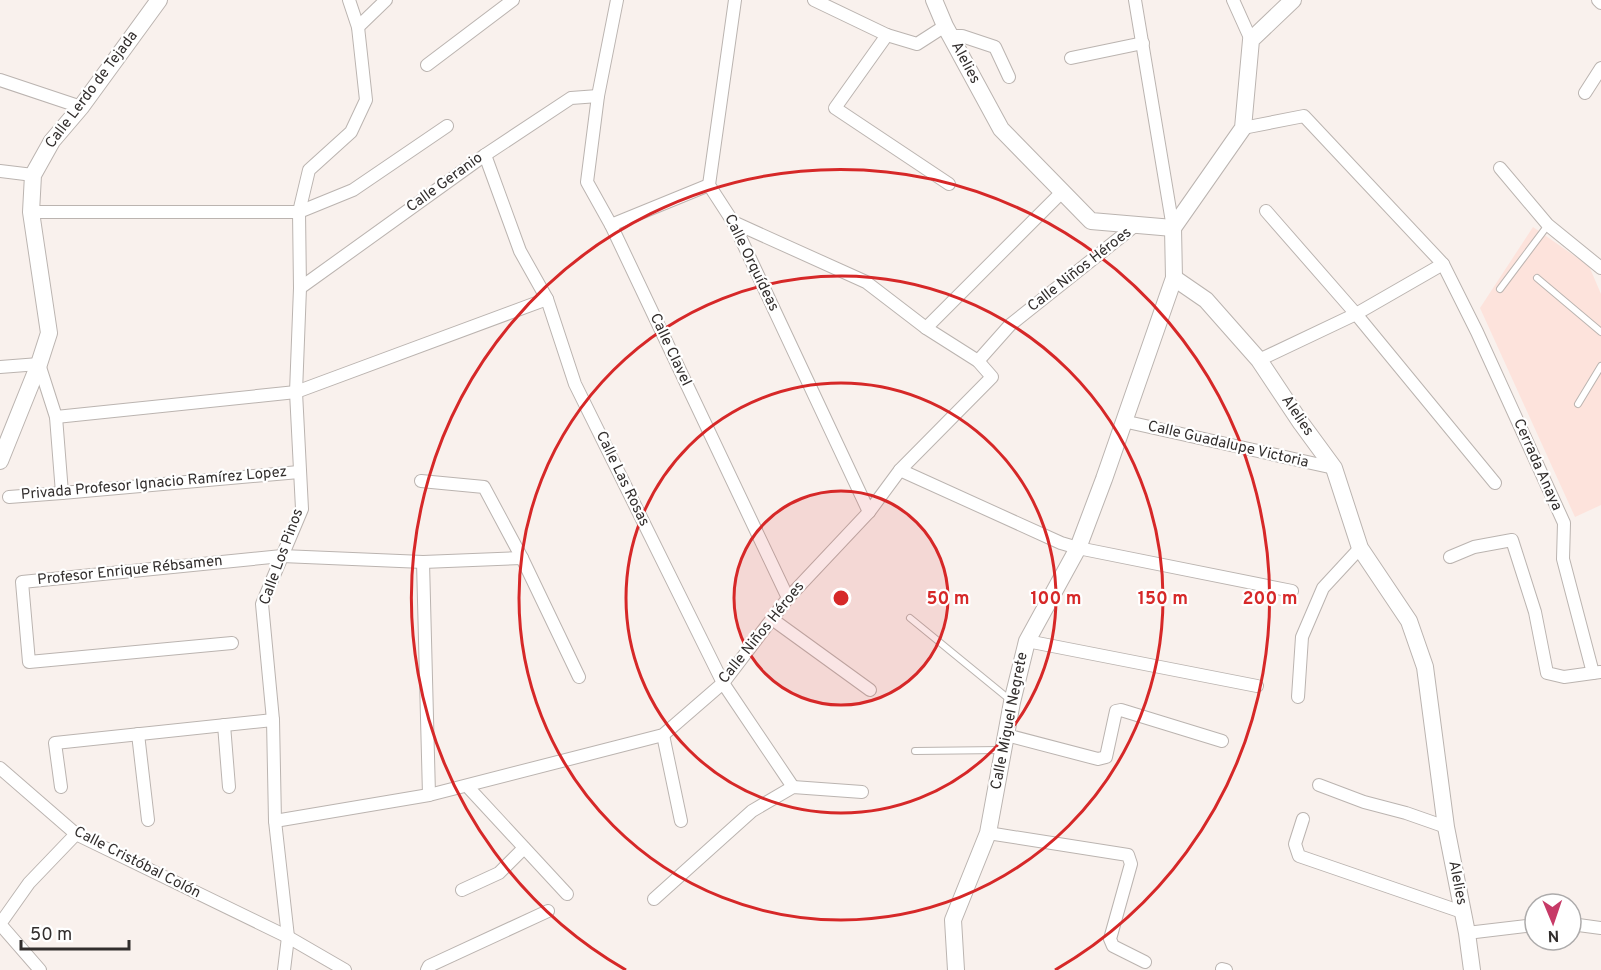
<svg xmlns="http://www.w3.org/2000/svg" width="1601" height="970" font-family="Overpass,sans-serif">
	<rect width="100%" height="100%" fill="#f9f1ed"/>
	<path fill="#fde3dc" d="M1533 227 1589 266 1601 294V505L1575 517 1480 308Z"/>
	<g fill="none" stroke-linecap="round" stroke-linejoin="round">
		<g stroke="#bbb4b0" stroke-width="8">
			<g id="lane">
				<path d="M1537 278 1601 332"/>
				<path d="M1500 289 1548 225"/>
				<path d="M1578 404 1601 366"/>
				<path d="M910 618 1009 699"/>
				<path d="M915 751 1001 750"/>
			</g>
		</g>
		<g stroke="#bbb4b0" stroke-width="14">
			<g id="street">
				<path d="M617 0 598 96 587 182 611 225 788 598"/>
				<path d="M735 0 709 185 733 222 869 512"/>
				<path d="M814 0 887 35 917 44 945 26"/>
				<path d="M1135 0 1173 228"/>
				<path d="M1233 0 1251 40"/>
				<path d="M1598 0 1601 3"/>
				<path d="M358 27 386 0"/>
				<path d="M887 35 835 108 949 184"/>
				<path d="M951 36H962L995 47 1009 77"/>
				<path d="M1071 58 1143 43"/>
				<path d="M427 65 513 0"/>
				<path d="M0 80 81 107"/>
				<path d="M1585 93 1601 68"/>
				<path d="M1243 128 1304 116 1443 264 1477 332 1564 523 1563 559 1593 673"/>
				<path d="M485 155 520 251 547 299 575 384 723 683 793 787"/>
				<path d="M1500 168 1548 225 1601 268"/>
				<path d="M0 171 33 175"/>
				<path d="M1266 211 1356 314 1495 483"/>
				<path d="M31 212H299L353 190 447 126"/>
				<path d="M611 225 709 185"/>
				<path d="M300 288 485 155 571 98 598 96"/>
				<path d="M926 328 1063 191"/>
				<path d="M1259 360 1356 314 1443 264"/>
				<path d="M978 361 1010 325 1137 224"/>
				<path d="M0 367 39 364 56 417 62 493"/>
				<path d="M56 417 296 392 547 299"/>
				<path d="M1123 421 1334 468"/>
				<path d="M900 470 1061 543 1078 548 1292 591"/>
				<path d="M421 481 484 487 522 558 579 677"/>
				<path d="M9 497 62 493 299 472"/>
				<path d="M1450 557 1474 547 1512 540 1535 612 1547 673 1564 677 1600 672"/>
				<path d="M423 562 429 795"/>
				<path d="M772 619 870 690"/>
				<path d="M1027 641 1257 686"/>
				<path d="M232 643 29 662 22 582 282 556 423 562 522 558"/>
				<path d="M1298 697 1302 637 1323 588 1360 548"/>
				<path d="M224 725 229 787"/>
				<path d="M138 734 148 820"/>
				<path d="M663 735 681 821"/>
				<path d="M1006 735 1098 759 1106 757 1116 711 1121 710 1222 741"/>
				<path d="M0 768 76 834 288 937 345 970"/>
				<path d="M1319 785 1364 802 1406 813 1446 827"/>
				<path d="M467 786 567 894"/>
				<path d="M61 787 55 743 273 720"/>
				<path d="M1303 819 1295 844 1299 856 1462 912"/>
				<path d="M275 821 429 795 663 735 723 683 788 598 869 512 900 470 992 377 978 361 926 328 866 282 733 222"/>
				<path d="M988 833 1128 855 1131 864 1110 939 1113 946 1145 962"/>
				<path d="M462 890 499 873 524 848"/>
				<path d="M654 899 752 811 793 787 862 792"/>
				<path d="M1571 924 1601 928"/>
				<path d="M1467 933 1535 925"/>
				<path d="M1222 969 1226 970"/>
				<path d="M40 970 0 924 29 883 76 834"/>
				<path d="M284 970 288 937 275 821 273 720 262 604 302 509 296 392 300 288 299 212 309 170 351 132 366 100 358 27 349 0"/>
				<path d="M427 970 429 966 548 911"/>
			</g>
		</g>
		<g stroke="#bbb4b0" stroke-width="18">
			<g id="secondary">
				<path d="M934 0 945 26 1001 129 1091 221 1173 228"/>
				<path d="M1173 228 1243 128 1251 40 1293 0"/>
				<path d="M1174 278 1206 300 1259 360 1301 423 1334 468 1360 548 1409 621 1425 667 1446 827 1467 933 1472 970"/>
				<path d="M0 461 39 364 49 333 31 212 33 175 52 141 81 107 159 0"/>
				<path d="M956 970 953 920 988 833 1012 702 1027 641 1078 548 1104 479 1174 278 1173 228"/>
			</g>
		</g>
		<use href="#lane" stroke="#fff" stroke-width="6"/>
		<use href="#street" stroke="#fff" stroke-width="12"/>
		<use href="#secondary" stroke="#fff" stroke-width="16"/>
	</g>
	<circle cx="841" cy="598" r="107" fill="#d62828" fill-opacity=".12"/>
	<g fill="none" stroke="#d62828" stroke-width="3">
		<circle cx="841" cy="598" r="107"/>
		<circle cx="841" cy="598" r="215"/>
		<circle cx="841" cy="598" r="322"/>
		<path d="M626 970A429 429 0 1 1 1055 970"/>
	</g>
	<g text-anchor="middle" dominant-baseline="central" stroke-width="4.5" stroke-linejoin="round" paint-order="stroke">
		<g font-size="15" fill="#322e2d" stroke="#fff">
			<text transform="translate(965 63) rotate(62)">Alelies</text>
			<text transform="translate(92 90) rotate(-53)">Calle Lerdo de Tejada</text>
			<text transform="translate(445 183) rotate(-36)">Calle Geranio</text>
			<text transform="translate(751 263) rotate(64)">Calle Orquídeas</text>
			<text transform="translate(1080 270) rotate(-38)">Calle Niños Héroes</text>
			<text transform="translate(670 350) rotate(65)">Calle Clavel</text>
			<text transform="translate(1297 416) rotate(56)">Alelies</text>
			<text transform="translate(1228 445) rotate(13)">Calle Guadalupe Victoria</text>
			<text transform="translate(1537 465) rotate(66)">Cerrada Anaya</text>
			<text transform="translate(622 479) rotate(64)">Calle Las Rosas</text>
			<text transform="translate(154 484) rotate(-5)">Privada Profesor Ignacio Ramírez Lopez</text>
			<text transform="translate(282 557) rotate(-70)">Calle Los Pinos</text>
			<text transform="translate(130 571) rotate(-6)">Profesor Enrique Rébsamen</text>
			<text transform="translate(762 633) rotate(-51)">Calle Niños Héroes</text>
			<text transform="translate(1010 721) rotate(-79)">Calle Miguel Negrete</text>
			<text transform="translate(137 863) rotate(27)">Calle Cristóbal Colón</text>
			<text transform="translate(1457 883) rotate(79)">Alelies</text>
		</g>
	</g>
	<circle cx="841" cy="598" r="9" fill="#d62828" stroke="#fff" stroke-width="3"/>
	<g font-size="18" text-anchor="middle" font-weight="bold" fill="#d62828" stroke="#fff" stroke-width="4.5" stroke-linejoin="round" paint-order="stroke">
		<text x="948" y="604">50 m</text>
		<text x="1056" y="604">100 m</text>
		<text x="1163" y="604">150 m</text>
		<text x="1270" y="604">200 m</text>
	</g>
	<g transform="translate(1553 922) rotate(178)"><circle r="28" fill="#ffffff" stroke="#adabab" stroke-width="1.5"/>
	<path d="M0-4.5L10 22L0 15L-10 22Z" fill="#c73a67"/>
	<text y="-9" font-size="16" font-weight="bold" text-anchor="middle" fill="#322e2d">N</text>
	</g>
	<path d="M21 940v9h108v-9" fill="none" stroke="#322e2d" stroke-width="3"/>
	<text x="30" y="940" font-size="18" fill="#322e2d" stroke="#ffffff" stroke-width="4.5" paint-order="stroke">50 m</text>
</svg>
